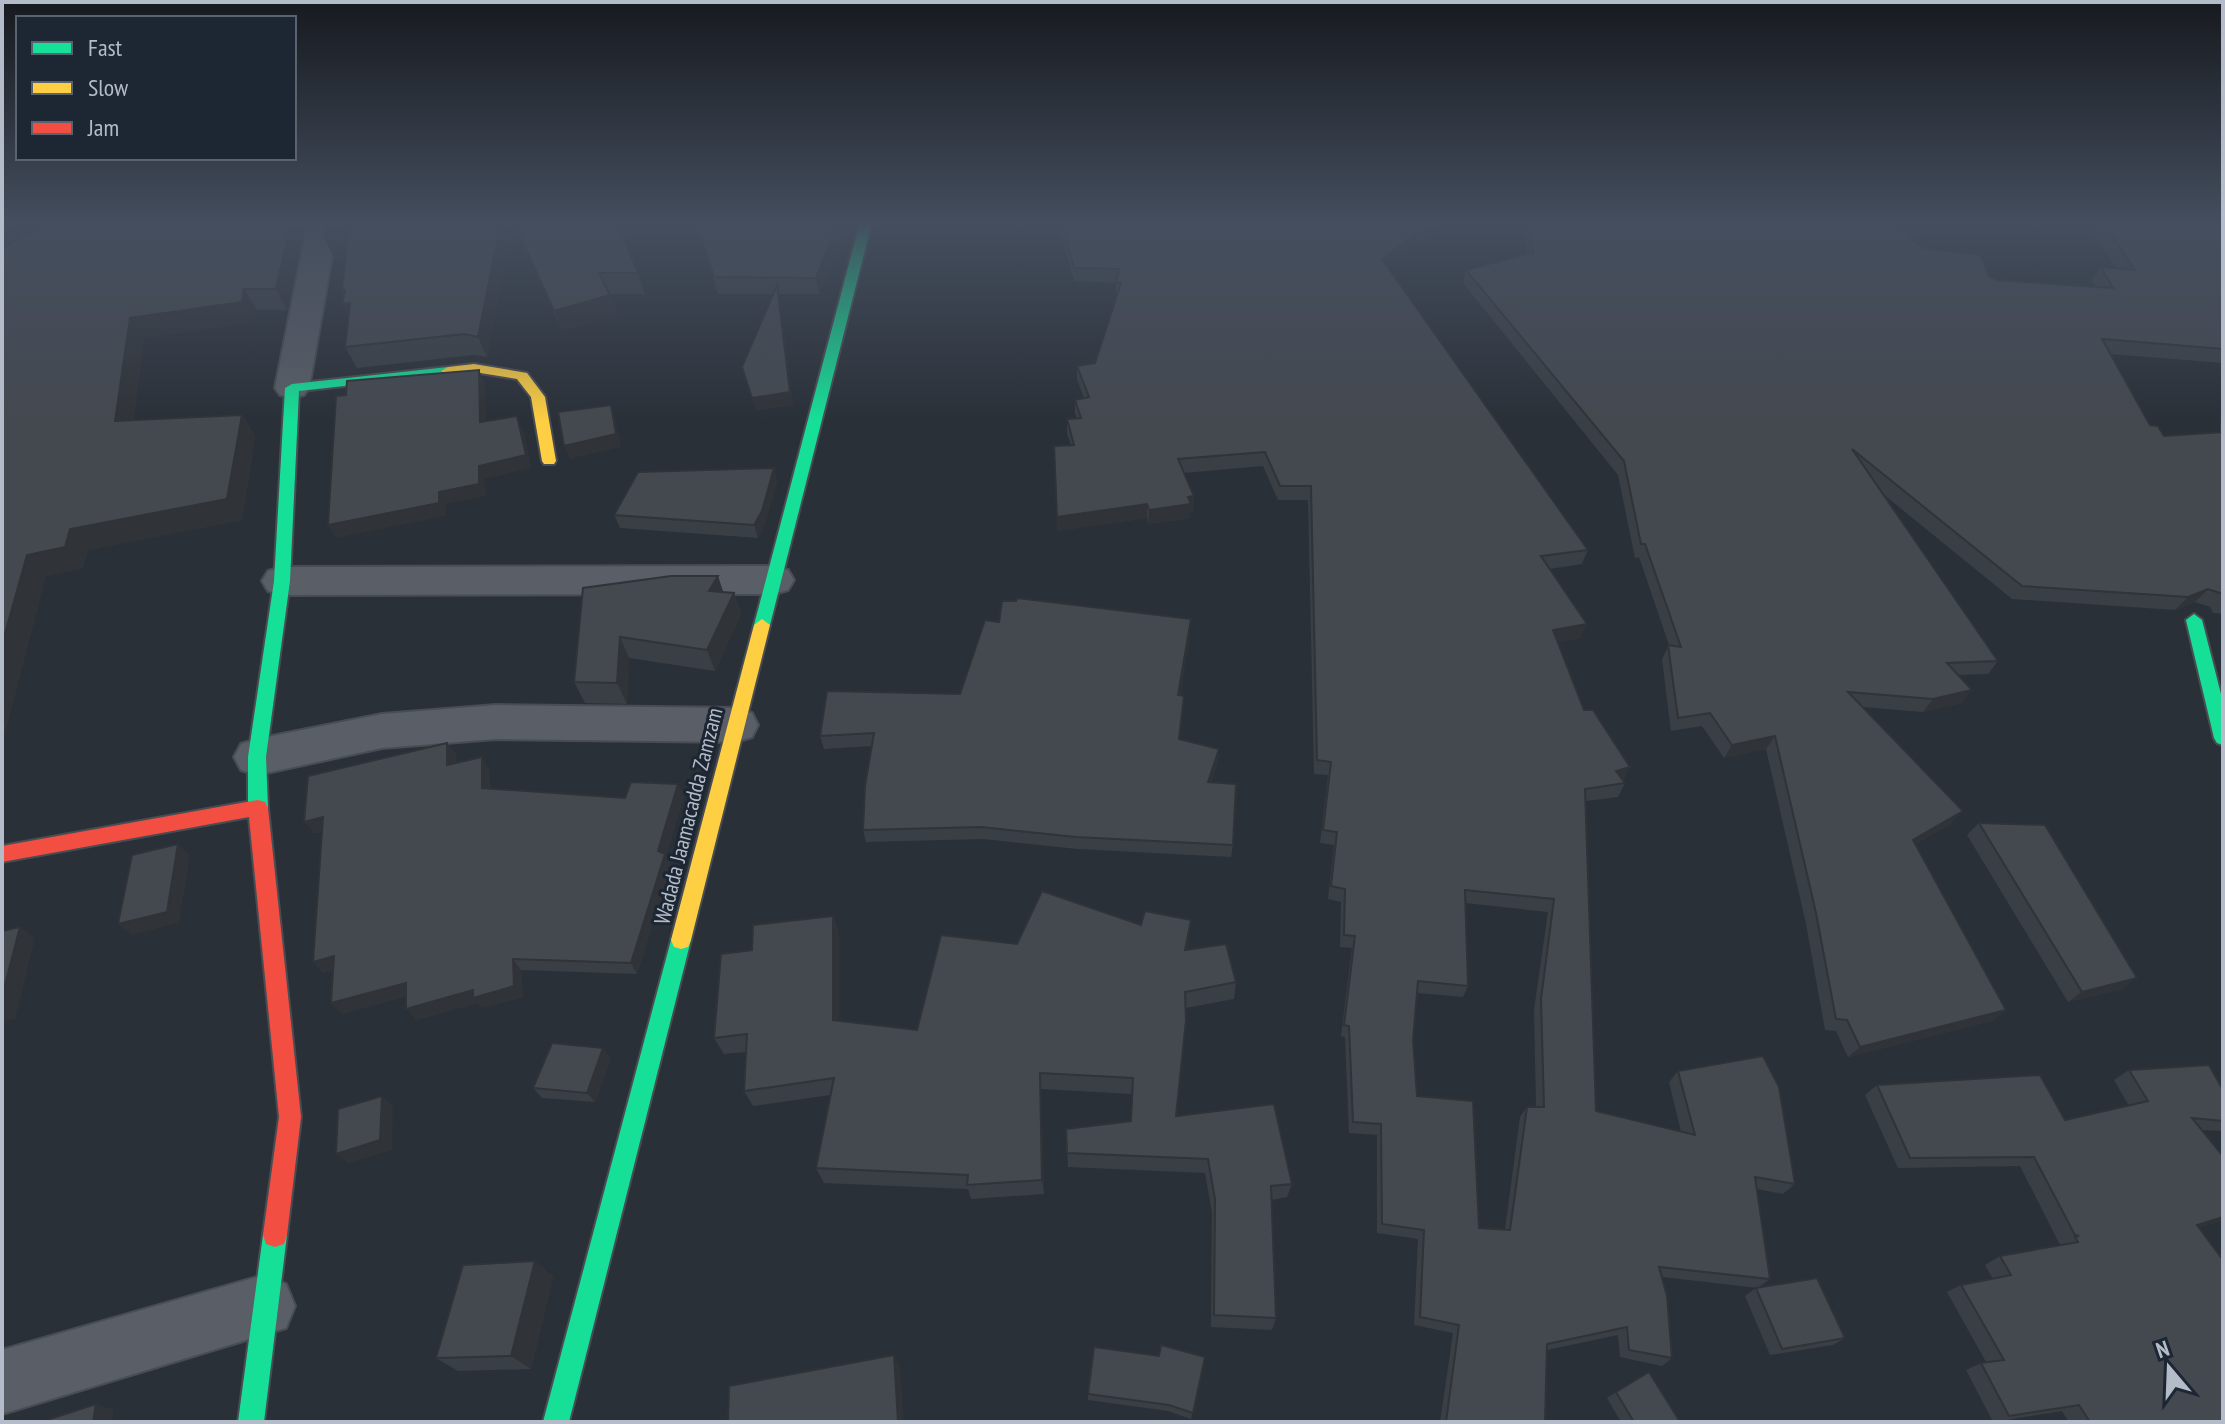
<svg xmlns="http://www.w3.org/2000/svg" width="2225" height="1424" font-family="'PT Sans Narrow',sans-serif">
	<rect width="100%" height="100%" fill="#2a3038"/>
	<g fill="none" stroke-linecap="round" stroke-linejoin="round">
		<g stroke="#484c53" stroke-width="4">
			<g id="street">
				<path d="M308 222H338L309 388 304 395 292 398 280 395 275 388Z"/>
				<path d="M774 566 788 570 794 580 788 590 774 594 282 595 268 591 262 581 268 571 282 567Z"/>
				<path d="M496 705 736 708 752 713 758 725 752 737 736 742 496 739 382 748 257 775 241 770 234 757 241 744 257 739 382 714Z"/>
				<path d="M264 1275 286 1284 295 1306 286 1328 2 1414V1350Z"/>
			</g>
		</g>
		<g stroke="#484c53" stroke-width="4">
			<g id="fast">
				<path d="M860 222H872L770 625 762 631 754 625Z"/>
				<path d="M448 367 455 371 453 374 299 391 290 581 266 757 268 808 265 814 258 816 251 814 248 808V757L274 581 285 388 292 384Z"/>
				<path d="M2194 614 2202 620 2223 702V745L2217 743 2214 738 2186 620Z"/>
				<path d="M681 931 688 933 691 940 569 1422H543L671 940 674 933Z"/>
				<path d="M275 1223 284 1226 287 1235 264 1422H238L263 1235 266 1226Z"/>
			</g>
		</g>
		<g stroke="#484c53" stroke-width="4">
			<g id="slow">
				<path d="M474 364 527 373 545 397 556 461 554 464H544L542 461 531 397 517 379 474 372 448 375 441 371 448 367Z"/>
				<path d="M762 619 770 625 691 940 688 947 681 949 674 947 671 940 754 625Z"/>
			</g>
		</g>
		<g stroke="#484c53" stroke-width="4">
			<path id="jam" d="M258 800 265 802 268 808 301 1117 287 1235 284 1244 275 1247 266 1244 263 1235 279 1117 249 817 2 862V846Z"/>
		</g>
		<use href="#street" fill="#5a5e66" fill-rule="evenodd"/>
		<use href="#fast" fill="#16e098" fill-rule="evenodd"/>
		<use href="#slow" fill="#ffcf43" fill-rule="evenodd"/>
		<use href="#jam" fill="#f24e42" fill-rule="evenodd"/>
	</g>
	<g fill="#3a3f45" fill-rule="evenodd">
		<path d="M2 222 18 237 7 244 77 222H306L287 310H257L254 322 144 338 133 420 242 415 255 436 242 520 88 550 83 568 46 576Z"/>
		<path d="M331 222H617L638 273 645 294H610L618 316 562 331 513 223 487 357 474 355 357 368 345 347 348 316 342 304 344 294 342 290 349 223 335 259Z"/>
		<path d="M695 222H842L844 232 819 294H779L793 405 756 410 742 367 773 294H718Z"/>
		<path d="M1058 222H1447L1388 267 1588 550 1582 564 1549 569 1581 638 1557 642 1584 710 1625 783 1618 797 1586 801 1596 1111 1681 1132 1669 1082 1678 1071 1795 1184 1783 1194 1757 1189 1770 1279 1758 1288 1662 1277 1672 1358 1662 1366 1620 1357 1618 1335 1547 1350 1545 1422H1440L1453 1333 1414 1325 1418 1239 1377 1233V1135L1349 1133 1345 1037 1341 1036 1352 948 1340 947 1341 902 1328 899 1334 845 1320 843 1328 775 1314 774 1308 500H1278L1263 466 1184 473 1194 496V510L1190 511V518L1148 524 1147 518 1057 531 1071 445 1067 433V419L1077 418 1075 414V400L1084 398 1077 379V366L1095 363 1116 296V283L1074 281ZM1465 903 1548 912 1534 1010 1536 1107H1527L1520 1117 1505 1229 1479 1228 1417 1096 1413 1040 1417 993 1463 997 1468 986Z"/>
		<path d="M1520 222H1893L1923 248 1997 280 2096 287 2092 280 2101 267 2116 268 2089 225 2091 222H2190L2196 226 2223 230V363L2110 354 2150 425 2164 436 2220 432 2223 381V614L2213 613 2210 607 2195 602 2175 610 2012 599 1883 494 1998 661 1988 674 1959 675 1962 703 1923 712 1862 707 1951 824 1915 844 2006 1010 1992 1021 1848 1057 1836 1031 1825 1030 1806 924 1766 749 1724 758 1702 726 1671 731 1662 659 1669 645 1639 557 1635 558 1618 475 1463 283 1466 270 1528 254Z"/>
		<path d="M774 468 777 481 765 524 758 538 620 528 614 515Z"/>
		<path d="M583 588 734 593 741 614 715 671 629 658 627 704 585 703 574 682Z"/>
		<path d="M999 622 1190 632 1180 696 1183 708 1179 739 1219 749 1218 761 1211 782 1233 845 1231 857 1077 849 983 839 866 842 863 830 872 746 824 749 820 736 960 694Z"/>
		<path d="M447 743 456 755V763L489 769 490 789 625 798 678 784 684 796 666 855 671 866 637 974 521 970 523 997 482 1008 477 1003 416 1020 406 996 342 1014 333 970 324 973 313 962 322 832 314 833Z"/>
		<path d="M1979 823 2122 989 2068 1002 1967 835Z"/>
		<path d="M833 916 839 934V1021L917 1030 1017 944 1141 925 1191 920 1187 949 1236 982 1234 999 1186 1008 1176 1116 1292 1184 1287 1197 1271 1200 1276 1318 1272 1330 1211 1327 1212 1213 1205 1173 1068 1167 1066 1129 1131 1121 1132 1094 1041 1089 1044 1194 971 1199 968 1189 824 1183 816 1168 830 1095 753 1106 744 1091 746 1052 724 1054 714 1038 752 950Z"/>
		<path d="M611 1058 595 1102 542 1098 533 1088Z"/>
		<path d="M2129 1070 2223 1090V1131L2202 1130 2223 1156V1220L2199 1227 2223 1422H2069L2062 1411 1993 1422 1966 1370 1981 1363 1986 1362 1947 1292 1961 1285 1993 1279 1985 1265 2000 1256 2060 1246 2061 1244 2059 1243 2020 1166 1898 1168 1865 1095 1877 1085 2065 1120 2129 1106 2114 1080Z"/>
		<path d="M535 1261 553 1277 531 1369 458 1371 436 1358Z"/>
		<path d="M1756 1288 1845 1338 1833 1345 1770 1355 1745 1296Z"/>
		<path d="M1159 1356 1205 1357 1191 1419 1168 1411 1088 1400V1394Z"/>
		<path d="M1616 1392 1680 1422H1621L1607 1398Z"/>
	</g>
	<g fill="#303338">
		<path d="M2 222H7L18 237 2 248Z"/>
		<path d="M291 222H306L287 310 276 289Z"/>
		<path d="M331 222H349L335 259 324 238Z"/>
		<path d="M501 222H512L513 223 487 357 478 337Z"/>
		<path d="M838 222H842L844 232 819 294 816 278Z"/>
		<path d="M1432 222H1447L1380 273 1382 259Z"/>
		<path d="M777 285 780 298 793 405 756 410 752 398Z"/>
		<path d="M244 289 257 310 254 322 144 338 131 442 115 421 130 318Z"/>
		<path d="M610 295 618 316 562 331 554 311Z"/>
		<path d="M350 303 353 325 342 304Z"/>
		<path d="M479 370 485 383 486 435 480 422Z"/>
		<path d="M611 405 615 418 621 447 570 459 564 446Z"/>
		<path d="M242 415 255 436 242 520 88 550 83 568 46 576 2 746V644L27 555 70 529Z"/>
		<path d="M517 416 523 428 532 468 485 479 486 496 446 504V516L336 538 328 525 439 492 479 466Z"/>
		<path d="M774 468 777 481 765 524 758 538 754 525Z"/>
		<path d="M1194 496V510L1190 511V518L1148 524 1149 510Z"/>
		<path d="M1147 504V518L1057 531V517Z"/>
		<path d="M718 576 725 597 709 591Z"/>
		<path d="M2208 589 2195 602 2175 610 2188 597Z"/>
		<path d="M734 593 741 614 715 671 707 650Z"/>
		<path d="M1191 619 1190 632 1178 708V695Z"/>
		<path d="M1587 624 1581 638 1547 644 1553 630Z"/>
		<path d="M620 637 629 658 627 704 617 683Z"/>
		<path d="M1972 690 1962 703 1923 712 1933 699Z"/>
		<path d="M1775 736 1766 749 1724 758 1732 745Z"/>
		<path d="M447 743 456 755V777L447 765Z"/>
		<path d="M1219 749 1218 761 1207 794 1208 782Z"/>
		<path d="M482 757 489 769 490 800 482 788Z"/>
		<path d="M1630 767 1623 781 1616 771Z"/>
		<path d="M678 784 684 796 666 855 671 866 637 974 631 963 658 851Z"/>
		<path d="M1963 811 1951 824 1902 852 1913 840Z"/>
		<path d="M323 817 333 829 314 833 304 822Z"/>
		<path d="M178 844 190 856 179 923 132 935 118 924Z"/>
		<path d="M833 916 839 934V1037L833 1020Z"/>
		<path d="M1191 920 1189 938 1183 967 1185 950Z"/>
		<path d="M20 927 35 938 15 1019 2 1022V996Z"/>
		<path d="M334 956 345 967 324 973 313 962Z"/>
		<path d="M513 959 521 970 523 997 482 1008 477 1003 416 1020 406 1009Z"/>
		<path d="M2137 978 2122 989 2068 1002 2082 992Z"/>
		<path d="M406 983 416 993 342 1014 331 1003Z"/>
		<path d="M2006 1010 1992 1021 1848 1057 1860 1047Z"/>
		<path d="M603 1048 611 1058 595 1102 587 1093Z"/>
		<path d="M1040 1073 1041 1089 1044 1194 1042 1180Z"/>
		<path d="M382 1096 393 1106 392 1150 348 1163 336 1154Z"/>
		<path d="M2223 1217V1220L2180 1233 2197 1225Z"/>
		<path d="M535 1261 553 1277 531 1369 511 1356Z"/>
		<path d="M894 1355 900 1367 904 1422H898Z"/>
		<path d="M96 1404 114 1410 112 1422H93Z"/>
	</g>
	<g fill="#444950" stroke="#303338" stroke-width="2" fill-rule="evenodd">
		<path d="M77 222H291L276 289H244L242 302 130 318 115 421 242 415 227 499 70 529 65 547 27 555 2 644V247L37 229Z"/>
		<path d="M327 222H331L324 238Z"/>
		<path d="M349 222H501L478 337 464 334 345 347 350 303 342 304 345 290H342Z"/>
		<path d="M514 222H617L638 273H599L610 295 554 311Z"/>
		<path d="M696 222H838L816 278 714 277Z"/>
		<path d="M1062 222H1432L1382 259 1588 550 1541 556 1587 624 1553 630 1584 710H1593L1630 767 1616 771 1625 783 1585 789 1596 1111 1695 1135 1678 1071 1763 1056 1779 1087 1795 1184 1755 1177 1770 1279 1659 1267 1667 1296 1672 1358 1629 1350 1627 1327 1547 1344 1545 1422H1446L1459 1325 1420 1317 1424 1230 1382 1224 1381 1124 1353 1122 1349 1026 1344 1025 1355 936 1344 935 1345 889 1331 886 1337 832 1323 830 1331 762 1317 760 1311 486H1280L1265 452 1178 459 1194 496 1188 497 1191 504 1149 510 1147 504 1057 517 1054 446 1074 445 1067 419 1081 418 1075 400 1089 397 1077 366 1095 363 1121 283 1116 282 1119 269 1074 268ZM1465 890 1554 899 1541 999 1544 1107H1527L1510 1230 1479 1228 1473 1101 1417 1096 1413 1040 1418 981 1468 986Z"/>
		<path d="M1527 222H1893L1923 248 1981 255 1989 276 1997 280 2113 288 2101 267 2135 270 2103 222H2190L2196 226 2210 223 2223 230V349L2102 339 2150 425 2158 426 2164 436 2223 432V594L2208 589 2188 597 2022 586 1852 449 1998 661 1947 663 1972 690 1933 699 1848 692 1963 811 1913 840 2006 1010 1860 1047 1847 1020 1836 1019 1816 913 1775 736 1732 745 1710 713 1678 718 1668 645 1681 647 1645 544H1641L1624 461 1466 270 1534 252Z"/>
		<path d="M777 285 790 392 752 398 742 367Z"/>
		<path d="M479 370 480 422 517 416 526 455 479 466V484L439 492V503L328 525 336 396 346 395 347 381Z"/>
		<path d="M611 405 616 434 564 446 558 412Z"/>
		<path d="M774 468 762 511 754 525 614 515 638 472Z"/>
		<path d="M671 576H718L709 591 734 593 707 650 620 637 617 683 574 682 583 588Z"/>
		<path d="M1017 598 1191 619 1178 695 1184 696 1179 739 1219 749 1208 782 1236 784 1233 845 1076 837 981 827 863 830 865 786 874 733 820 736 827 691 960 694 985 620 999 622 1002 601H1016Z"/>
		<path d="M447 743V765L482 757V788L625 798 631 782 678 784 658 851 665 854 631 963 513 959 514 986 473 998V990L406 1009V983L331 1003 334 956 313 962 323 817 304 822 308 776Z"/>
		<path d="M1979 823 2045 825 2137 978 2082 992Z"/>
		<path d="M178 844 167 912 118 924 132 855Z"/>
		<path d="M1042 891 1141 925 1145 911 1191 920 1185 950 1226 944 1236 982 1185 992 1186 1020 1176 1116 1274 1104 1292 1184 1271 1186 1276 1318 1214 1315 1215 1199 1208 1159 1067 1153 1066 1129 1131 1121 1133 1078 1040 1073 1042 1180 967 1185 968 1175 816 1168 834 1078 744 1091 747 1034 714 1038 721 954 752 950 753 925 833 916V1020L917 1030 941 935 1017 944Z"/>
		<path d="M20 927 2 996V931Z"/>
		<path d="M552 1043 603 1048 587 1093 533 1088Z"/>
		<path d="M2209 1065 2223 1090V1121L2192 1118 2223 1156V1217L2197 1225 2223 1260V1422H2090L2079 1405 2009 1416 1981 1363 2004 1360 1961 1285 2011 1275 2000 1256 2078 1242 2075 1237 2079 1236 2075 1235 2034 1157 1910 1158 1877 1085 2040 1075 2065 1120 2148 1101 2129 1070Z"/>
		<path d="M382 1096 380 1140 336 1154 338 1109Z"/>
		<path d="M535 1261 511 1356 436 1358 463 1265Z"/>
		<path d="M1817 1278 1845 1338 1782 1349 1756 1288Z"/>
		<path d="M1161 1345 1205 1357 1193 1413 1169 1405 1088 1394 1094 1347 1159 1356Z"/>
		<path d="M894 1355 898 1422H728L729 1386Z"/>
		<path d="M1649 1372 1680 1422H1634L1616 1392Z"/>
		<path d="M96 1404 93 1422H50V1419Z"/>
	</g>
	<linearGradient id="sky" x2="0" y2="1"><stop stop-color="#171a1f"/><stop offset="0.53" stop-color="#444e5e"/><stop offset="1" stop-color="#444e5e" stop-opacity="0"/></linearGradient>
	<rect width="2225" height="422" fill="url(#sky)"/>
	<g text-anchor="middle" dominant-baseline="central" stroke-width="6" stroke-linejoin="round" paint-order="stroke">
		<g font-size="22" fill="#b4bcc9" stroke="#1d2633">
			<text transform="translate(688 816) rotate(-76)">Wadada Jaamacadda Zamzam</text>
		</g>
	</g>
	<rect width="2225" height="1424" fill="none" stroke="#b4bcc9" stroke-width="8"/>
	<rect x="16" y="16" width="280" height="144" fill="#1d2633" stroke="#59626f" stroke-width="2"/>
	<rect x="32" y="42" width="40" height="12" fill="#16e098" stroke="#59626f" stroke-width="2"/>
	<text x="88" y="56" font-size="24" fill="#b4bcc9">Fast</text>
	<rect x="32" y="82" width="40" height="12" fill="#ffcf43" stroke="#59626f" stroke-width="2"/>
	<text x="88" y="96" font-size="24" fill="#b4bcc9">Slow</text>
	<rect x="32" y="122" width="40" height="12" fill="#f24e42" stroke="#59626f" stroke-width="2"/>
	<text x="88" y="136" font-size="24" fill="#b4bcc9">Jam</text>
	<g transform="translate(2169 1368) rotate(341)" stroke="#1d2633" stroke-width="6" paint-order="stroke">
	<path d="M0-6L14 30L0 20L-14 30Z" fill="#b4bcc9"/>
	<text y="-12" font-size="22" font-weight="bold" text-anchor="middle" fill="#b4bcc9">N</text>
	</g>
</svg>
